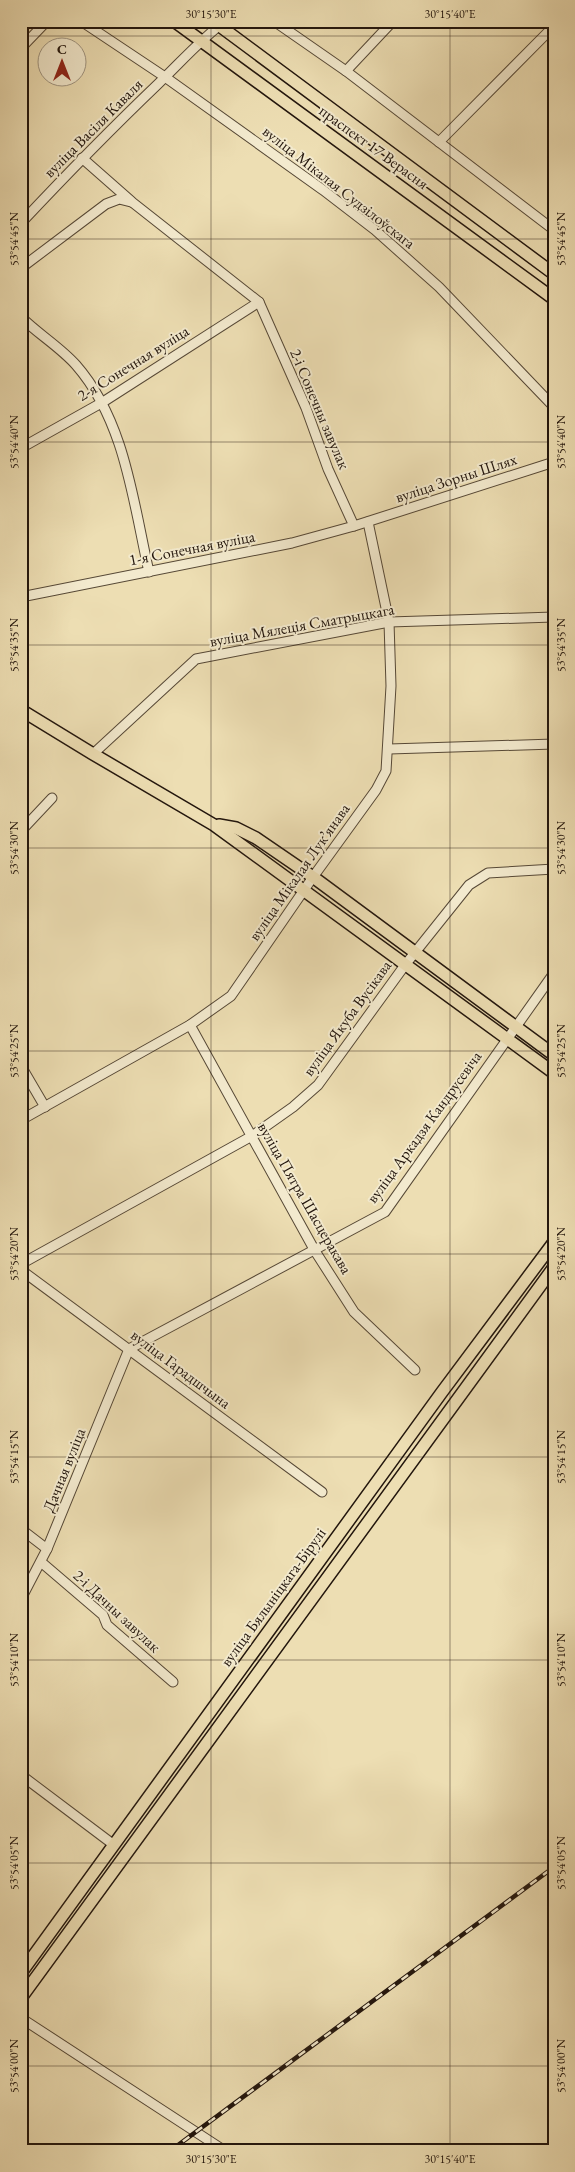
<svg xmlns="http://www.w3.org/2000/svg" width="575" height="2172" font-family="'EB Garamond',serif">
	<rect width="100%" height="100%" fill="#eddeb3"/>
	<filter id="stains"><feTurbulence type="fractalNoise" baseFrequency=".004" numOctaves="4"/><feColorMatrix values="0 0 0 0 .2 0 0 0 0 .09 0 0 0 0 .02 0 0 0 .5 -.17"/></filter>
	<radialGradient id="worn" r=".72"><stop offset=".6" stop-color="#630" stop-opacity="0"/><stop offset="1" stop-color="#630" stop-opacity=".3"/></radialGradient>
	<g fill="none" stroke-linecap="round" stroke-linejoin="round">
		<g stroke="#564836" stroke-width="11">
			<g id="minor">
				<path d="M81 21 165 77 323 190 375 230 439 287 554 407"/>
				<path d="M274 21 346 71 554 230"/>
				<path d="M21 48 47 21"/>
				<path d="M346 71 393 21"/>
				<path d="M439 142 554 26"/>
				<path d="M82 158 132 202 259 302 306 408 328 469 354 526"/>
				<path d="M21 223C66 175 111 129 158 84 181 62 199 41 225 21"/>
				<path d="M21 268 106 204 119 199 131 202"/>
				<path d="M21 317C38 334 60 347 76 365 125 421 133 501 149 572"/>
				<path d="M21 448 103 402 259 302"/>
				<path d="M21 597 292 543 354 526 554 462"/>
				<path d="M389 749 554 744"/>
				<path d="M93 754 196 659 389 622 554 617"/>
				<path d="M21 831 52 798"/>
				<path d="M190 1025 315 1251 354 1312 415 1370"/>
				<path d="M21 1066 45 1107"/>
				<path d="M21 1120 190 1025 231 996 313 877 376 790 386 771 391 686 389 622 368 522"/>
				<path d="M21 1264 252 1136 293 1107 318 1085 405 965 469 885 488 873 554 869"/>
				<path d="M21 1270 322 1492"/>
				<path d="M21 1529 47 1549"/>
				<path d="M41 1562 103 1615 107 1625 173 1682"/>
				<path d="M21 1599 47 1549 129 1349 385 1212 554 973"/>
				<path d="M21 1775 114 1845"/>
				<path d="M21 2018 225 2151"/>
			</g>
		</g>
		<g stroke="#23160d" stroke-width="14">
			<g id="major">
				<path d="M174 21 554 299"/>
				<path d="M213 21 554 274"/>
				<path d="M21 710 93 754 214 825 554 1073"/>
				<path d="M219 825 236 828 256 838 313 877 554 1055"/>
				<path d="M21 1973 442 1392 554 1242"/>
				<path d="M21 1998 554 1267"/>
			</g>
		</g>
		<use href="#minor" stroke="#f3eace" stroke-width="9"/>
		<use href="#major" stroke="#eddeb3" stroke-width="11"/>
		<g stroke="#23160d" stroke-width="4.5">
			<path id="rail" d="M170 2151 554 1867"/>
		</g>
		<use href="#rail" stroke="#f3eace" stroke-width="2.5" stroke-dasharray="8" stroke-linecap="butt"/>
	</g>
	<path fill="none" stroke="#23160d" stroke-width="1" stroke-opacity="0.45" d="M211 21V2151M450 21V2151M21 36H554M21 239H554M21 442H554M21 645H554M21 848H554M21 1051H554M21 1254H554M21 1457H554M21 1660H554M21 1863H554M21 2066H554"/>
	<g text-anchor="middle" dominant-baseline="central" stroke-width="4" stroke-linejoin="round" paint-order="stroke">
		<g font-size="16" fill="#23160d" stroke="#f3eace">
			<text transform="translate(93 128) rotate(-45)">вуліца Васіля Каваля</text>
			<text transform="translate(374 147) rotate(36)">праспект 17 Верасня</text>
			<text transform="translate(339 187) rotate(38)">вуліца Мікалая Судзілоўскага</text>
			<text transform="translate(133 363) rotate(-32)">2-я Сонечная вуліца</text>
			<text transform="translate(320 409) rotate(67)">2-і Сонечны завулак</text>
			<text transform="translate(456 478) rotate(-18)">вуліца Зорны Шлях</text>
			<text transform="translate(192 548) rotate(-11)">1-я Сонечная вуліца</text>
			<text transform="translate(302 625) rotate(-10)">вуліца Мялеція Сматрыцкага</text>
			<text transform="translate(299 872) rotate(-55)">вуліца Мікалая Лукʼянава</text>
			<text transform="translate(347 1018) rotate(-54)">вуліца Якуба Вусікава</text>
			<text transform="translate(424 1127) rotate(-54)">вуліца Аркадзя Кандрусевіча</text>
			<text transform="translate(305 1198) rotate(60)">вуліца Пятра Шасцеракава</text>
			<text transform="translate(181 1369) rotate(37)">вуліца Гарадшчына</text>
			<text transform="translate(64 1470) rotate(-68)">Дачная вуліца</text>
			<text transform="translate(273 1597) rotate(-54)">вуліца Бялыніцкага-Бірулі</text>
			<text transform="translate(117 1611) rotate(43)">2-і Дачны завулак</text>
		</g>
	</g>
	<rect width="575" height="2172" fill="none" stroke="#eddeb3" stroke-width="55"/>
	<g transform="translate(62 62)"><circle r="24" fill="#f3eace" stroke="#a09581"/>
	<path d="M0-4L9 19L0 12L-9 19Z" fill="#8f2418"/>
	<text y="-8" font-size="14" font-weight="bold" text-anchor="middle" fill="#23160d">С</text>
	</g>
	<rect x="28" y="28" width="520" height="2116" fill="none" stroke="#23160d" stroke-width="2"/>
	<g font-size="12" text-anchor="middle" fill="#23160d">
		<text x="211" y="18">30°15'30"E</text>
		<text x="450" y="18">30°15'40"E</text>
		<text transform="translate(14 239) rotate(-90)" y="4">53°54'45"N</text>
		<text transform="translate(561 239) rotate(-90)" y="4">53°54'45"N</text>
		<text transform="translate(14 442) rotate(-90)" y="4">53°54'40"N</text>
		<text transform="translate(561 442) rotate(-90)" y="4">53°54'40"N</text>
		<text transform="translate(14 645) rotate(-90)" y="4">53°54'35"N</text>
		<text transform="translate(561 645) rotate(-90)" y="4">53°54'35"N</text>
		<text transform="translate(14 848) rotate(-90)" y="4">53°54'30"N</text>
		<text transform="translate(561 848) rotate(-90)" y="4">53°54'30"N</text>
		<text transform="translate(14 1051) rotate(-90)" y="4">53°54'25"N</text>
		<text transform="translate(561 1051) rotate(-90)" y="4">53°54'25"N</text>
		<text transform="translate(14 1254) rotate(-90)" y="4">53°54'20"N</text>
		<text transform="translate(561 1254) rotate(-90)" y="4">53°54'20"N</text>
		<text transform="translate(14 1457) rotate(-90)" y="4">53°54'15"N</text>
		<text transform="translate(561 1457) rotate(-90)" y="4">53°54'15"N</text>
		<text transform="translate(14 1660) rotate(-90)" y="4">53°54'10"N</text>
		<text transform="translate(561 1660) rotate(-90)" y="4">53°54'10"N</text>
		<text transform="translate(14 1863) rotate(-90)" y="4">53°54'05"N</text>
		<text transform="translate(561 1863) rotate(-90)" y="4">53°54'05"N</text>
		<text transform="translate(14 2066) rotate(-90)" y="4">53°54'00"N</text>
		<text transform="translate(561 2066) rotate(-90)" y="4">53°54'00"N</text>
		<text x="211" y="2163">30°15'30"E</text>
		<text x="450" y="2163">30°15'40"E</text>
	</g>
	<rect width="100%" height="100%" filter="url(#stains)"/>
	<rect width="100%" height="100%" fill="url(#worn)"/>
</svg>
